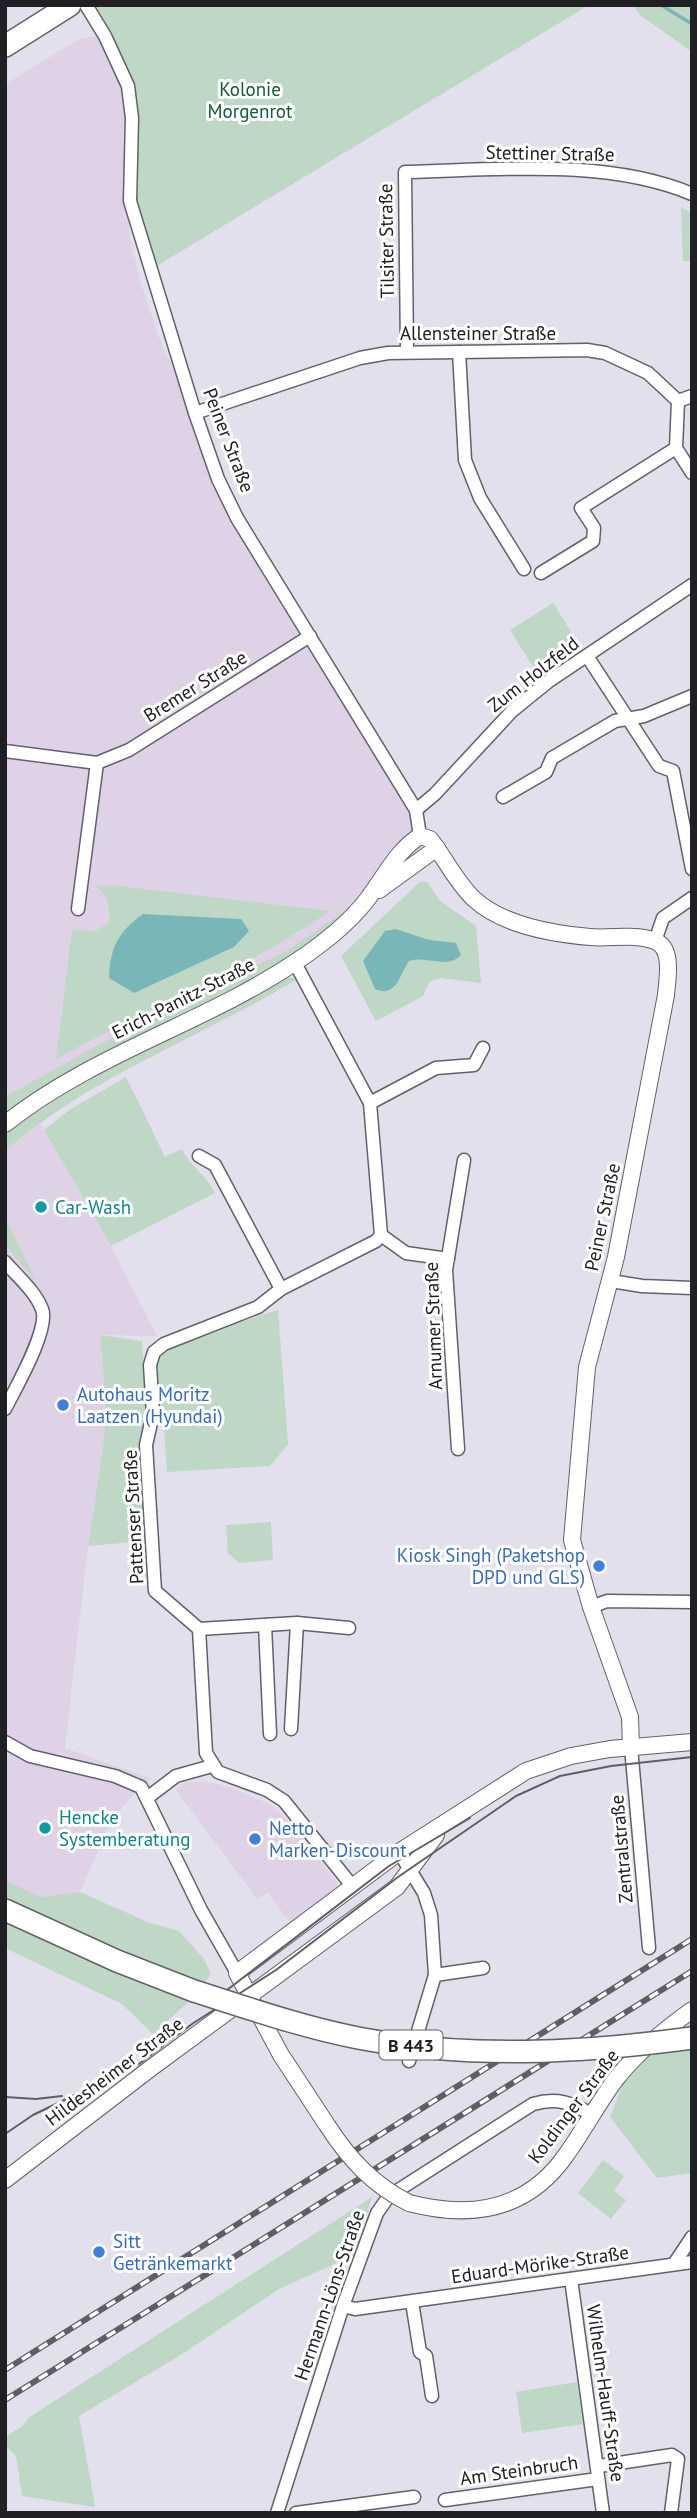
<svg xmlns="http://www.w3.org/2000/svg" width="697" height="2518" font-family="'PT Sans',sans-serif">
	<rect width="100%" height="100%" fill="#e1e0ec"/>
	<g fill="#e0d2e6">
		<path d="M96 36 123 88 126 116 124 172 130 237 139 277 161 343 195 413 218 479 416 810 411 834 357 911 279 970 29 1104 111 1246 157 1336 101 1335 106 1401 104 1440 88 1546 65 1748 149 1778 148 1784 135 1793 112 1819 80 1892 41 1897 5 1880V84L79 39Z"/>
		<path d="M205 1781 232 1788 271 1805 284 1816 340 1886 291 1924 268 1893 257 1899 176 1790 185 1782Z"/>
	</g>
	<g fill="#bed8c5">
		<path d="M95 5H589L155 267 137 202 132 86 113 35Z"/>
		<path d="M633 5H692V52L640 15Z"/>
		<path d="M681 207 692 213V261H683Z"/>
		<path d="M553 603 580 646 537 673 510 630Z"/>
		<path d="M421 881 427 882 440 901 476 926 481 983 441 978 430 981 423 996 376 1021 341 956Z"/>
		<path d="M96 885 119 886 330 911C244 970 147 1009 56 1059L72 930 96 931 110 921 108 901Z"/>
		<path d="M345 911C321 959 150 1026 97 1056 66 1073 36 1093 5 1112V1097L10 1094 111 1038 288 950Z"/>
		<path d="M285 978H299C199 1039 94 1074 5 1151V1135C89 1068 190 1026 285 978Z"/>
		<path d="M126 1077 165 1157 182 1149C192 1169 205 1173 215 1193L111 1246 44 1130 69 1110Z"/>
		<path d="M5 1217 37 1283 5 1244Z"/>
		<path d="M278 1310 288 1444 270 1466 167 1472 164 1430 157 1415 152 1364 157 1354 170 1344Z"/>
		<path d="M100 1335 142 1341 147 1414 138 1444 145 1541 88 1546 104 1440 106 1401Z"/>
		<path d="M271 1522 273 1560 239 1563 228 1553 226 1525Z"/>
		<path d="M5 1880 41 1897 80 1892 150 1923 179 1931 204 1959 211 1974 194 1997 153 2034 122 2004 5 1948Z"/>
		<path d="M692 2022V2173L657 2178 610 2117 627 2074Z"/>
		<path d="M603 2160 624 2176 614 2191 626 2200 611 2219 578 2193Z"/>
		<path d="M372 2197 354 2255 279 2289 184 2353 79 2416 95 2507 22 2496 16 2456 5 2445V2437L24 2425 28 2418Z"/>
		<path d="M577 2382 583 2424 522 2433 516 2392Z"/>
	</g>
	<g fill="#79b6b8">
		<path d="M143 914 241 919 249 931 234 947 134 993 109 978C110 948 118 932 143 914Z"/>
		<path d="M396 929 429 940 456 943 461 955C447 970 428 955 409 961 399 975 397 998 375 989L363 961 385 931Z"/>
	</g>
	<g fill="none" stroke-linecap="round" stroke-linejoin="round">
		<path stroke="#79b6b8" stroke-width="3.5" d="M661 5 692 24"/>
		<g stroke="#61616b" stroke-width="15">
			<g id="minor">
				<path d="M86 5 105 36 128 86 132 118 130 201 195 413 218 479 237 518 416 810 420 836"/>
				<path d="M407 351 405 172C496 170 607 158 692 194"/>
				<path d="M459 352 465 460 480 498 524 569"/>
				<path d="M678 401 692 396"/>
				<path d="M195 413 360 358 388 353 587 350 605 353 648 373 678 401 676 448 692 473"/>
				<path d="M541 573 593 541 594 528 581 508 676 448"/>
				<path d="M587 656 659 766 673 771 692 869"/>
				<path d="M5 751 97 763 129 750 310 636"/>
				<path d="M503 797 546 772 552 758 615 721 644 716 692 696"/>
				<path d="M416 810 435 794 512 711 549 681 692 585"/>
				<path d="M78 909 97 763"/>
				<path d="M655 941 663 918 692 898"/>
				<path d="M295 963 370 1103 381 1235 376 1241 281 1289 258 1307 164 1344 154 1352 150 1365 153 1414 146 1445 155 1591 199 1629 206 1753 218 1772 267 1790 284 1801 353 1887"/>
				<path d="M370 1103 436 1068 474 1065 483 1048"/>
				<path d="M199 1156 215 1165 281 1289"/>
				<path d="M381 1235 406 1253 448 1259"/>
				<path d="M5 1262C17 1276 35 1291 42 1309 50 1329 15 1389 5 1409"/>
				<path d="M611 1281 642 1286 692 1288"/>
				<path d="M458 1449 446 1270 464 1160"/>
				<path d="M591 1607 607 1601 692 1602"/>
				<path d="M265 1625 270 1734"/>
				<path d="M199 1629 297 1623 349 1628"/>
				<path d="M291 1729 297 1623"/>
				<path d="M5 1742 30 1756 115 1776 141 1787 201 1910 237 1973"/>
				<path d="M631 1747 649 1948"/>
				<path d="M147 1798 176 1776 212 1766"/>
				<path d="M399 1852 424 1893 431 1915 435 1975 409 2061"/>
				<path d="M435 1975 483 1968"/>
				<path d="M674 2264 692 2237"/>
				<path d="M571 2279 603 2513"/>
				<path d="M412 2302 420 2352 426 2356 432 2396"/>
				<path d="M343 2306 355 2309 692 2262"/>
				<path d="M599 2466 672 2455 678 2459 671 2513"/>
				<path d="M445 2500 598 2479"/>
				<path d="M277 2513 343 2306 377 2213 389 2196 533 2104C557 2097 572 2103 593 2115"/>
				<path d="M296 2513 414 2497"/>
			</g>
		</g>
		<g stroke="#61616b" stroke-width="18">
			<g id="tertiary">
				<path d="M379 890 437 848"/>
				<path d="M5 1124C93 1054 202 1024 294 963 320 946 347 925 366 901 384 878 396 851 420 836L430 839C445 858 456 882 474 899 502 925 554 934 590 937 610 939 636 933 655 941 674 948 667 980 666 995L616 1257 587 1367 572 1540 591 1607 630 1717 631 1747"/>
				<path d="M327 2125 281 2055 237 1973 399 1852 526 1771 571 1756 610 1749 692 1742"/>
				<path d="M5 2180 151 2068 397 1887 436 1835"/>
				<path d="M409 2203C470 2219 527 2211 566 2155 584 2130 598 2103 616 2079 637 2052 664 2030 692 2010"/>
			</g>
		</g>
		<g stroke="#61616b" stroke-width="24">
			<path id="primary" d="M5 1910 117 1961 194 1991"/>
		</g>
		<g stroke="#61616b" stroke-width="24">
			<path id="trunk" d="M5 46 70 5"/>
		</g>
		<use href="#minor" stroke="#fff" stroke-width="12"/>
		<use href="#tertiary" stroke="#fff" stroke-width="16"/>
		<use href="#primary" stroke="#fff" stroke-width="21"/>
		<use href="#trunk" stroke="#fff" stroke-width="21"/>
		<g stroke="#5e5e64" stroke-width="2">
			<path d="M214 2000 389 1866 470 1818"/>
			<path d="M5 2097 36 2099 62 2096"/>
			<path d="M5 2134 33 2115 139 2064 192 2024 276 1970 398 1877 516 1796 560 1776 611 1766 692 1757"/>
		</g>
		<g stroke="#5e5e64" stroke-width="6">
			<g id="rail">
				<path d="M5 2370 692 1939"/>
				<path d="M5 2400 692 1971"/>
			</g>
		</g>
		<use href="#rail" stroke="#fff" stroke-width="3.5" stroke-dasharray="10" stroke-linecap="butt"/>
		<g stroke="#61616b" stroke-width="18" stroke-linecap="butt">
			<path id="tertiary-bridge" d="M327 2125C349 2159 373 2185 409 2203"/>
		</g>
		<g stroke="#61616b" stroke-width="24" stroke-linecap="butt">
			<path id="primary-bridge" d="M194 1991C248 2008 302 2027 358 2038 468 2059 581 2053 692 2038"/>
		</g>
		<use href="#tertiary-bridge" stroke="#fff" stroke-width="16"/>
		<use href="#primary-bridge" stroke="#fff" stroke-width="21"/>
	</g>
	<g fill="#0f9aa8" stroke="#fff" stroke-width="2.5">
		<circle cx="41" cy="1207" r="7"/>
		<circle cx="45" cy="1828" r="7"/>
	</g>
	<g fill="#3f7fe0" stroke="#fff" stroke-width="2.5">
		<circle cx="63" cy="1405" r="7"/>
		<circle cx="599" cy="1566" r="7"/>
		<circle cx="255" cy="1839" r="7"/>
		<circle cx="99" cy="2252" r="7"/>
	</g>
	<g text-anchor="middle" dominant-baseline="central" stroke-width="6" stroke-linejoin="round" paint-order="stroke">
		<rect fill="#fff" stroke="#636366" stroke-width="2" x="379.5" y="2030.5" width="63" height="29" rx="5"/>
		<g font-size="18" font-weight="bold" fill="#202024">
			<text x="411" y="2045">B 443</text>
		</g>
		<g font-size="19" fill="#155932" stroke="#fff">
			<text x="250" y="89">Kolonie<tspan x="250" dy="22">Morgenrot</tspan></text>
		</g>
		<g font-size="19" fill="#202024" stroke="#fff">
			<text transform="translate(550 153) rotate(1)">Stettiner Straße</text>
			<text transform="translate(386 241) rotate(-91)">Tilsiter Straße</text>
			<text x="478" y="333">Allensteiner Straße</text>
			<text transform="translate(229 440) rotate(69)">Peiner Straße</text>
			<text transform="translate(533 674) rotate(-38)">Zum Holzfeld</text>
			<text transform="translate(195 686) rotate(-32)">Bremer Straße</text>
			<text transform="translate(183 998) rotate(-27)">Erich-Panitz-Straße</text>
			<text transform="translate(602 1217) rotate(-78)">Peiner Straße</text>
			<text transform="translate(433 1326) rotate(-92)">Arnumer Straße</text>
			<text transform="translate(133 1517) rotate(-93)">Pattenser Straße</text>
			<text transform="translate(621 1849) rotate(-95)">Zentralstraße</text>
			<text transform="translate(114 2071) rotate(-37)">Hildesheimer Straße</text>
			<text transform="translate(573 2106) rotate(-53)">Koldinger Straße</text>
			<text transform="translate(540 2264) rotate(-8)">Eduard-Mörike-Straße</text>
			<text transform="translate(329 2295) rotate(-71)">Hermann-Löns-Straße</text>
			<text transform="translate(606 2393) rotate(82)">Wilhelm-Hauff-Straße</text>
			<text transform="translate(519 2470) rotate(-8)">Am Steinbruch</text>
		</g>
		<g font-size="19" fill="#0d838f" stroke="#fff" text-anchor="start">
			<text x="55" y="1207">Car-Wash</text>
			<text x="59" y="1817">Hencke<tspan x="59" dy="22">Systemberatung</tspan></text>
		</g>
		<g font-size="19" fill="#366cbe" stroke="#fff" text-anchor="start">
			<text x="77" y="1394">Autohaus Moritz<tspan x="77" dy="22">Laatzen (Hyundai)</tspan></text>
			<text x="585" y="1555" text-anchor="end">Kiosk Singh (Paketshop<tspan x="585" dy="22">DPD und GLS)</tspan></text>
			<text x="269" y="1828">Netto<tspan x="269" dy="22">Marken-Discount</tspan></text>
			<text x="113" y="2241">Sitt<tspan x="113" dy="22">Getränkemarkt</tspan></text>
		</g>
	</g>
	<rect width="697" height="2518" fill="none" stroke="#202024" stroke-width="14"/>
</svg>
